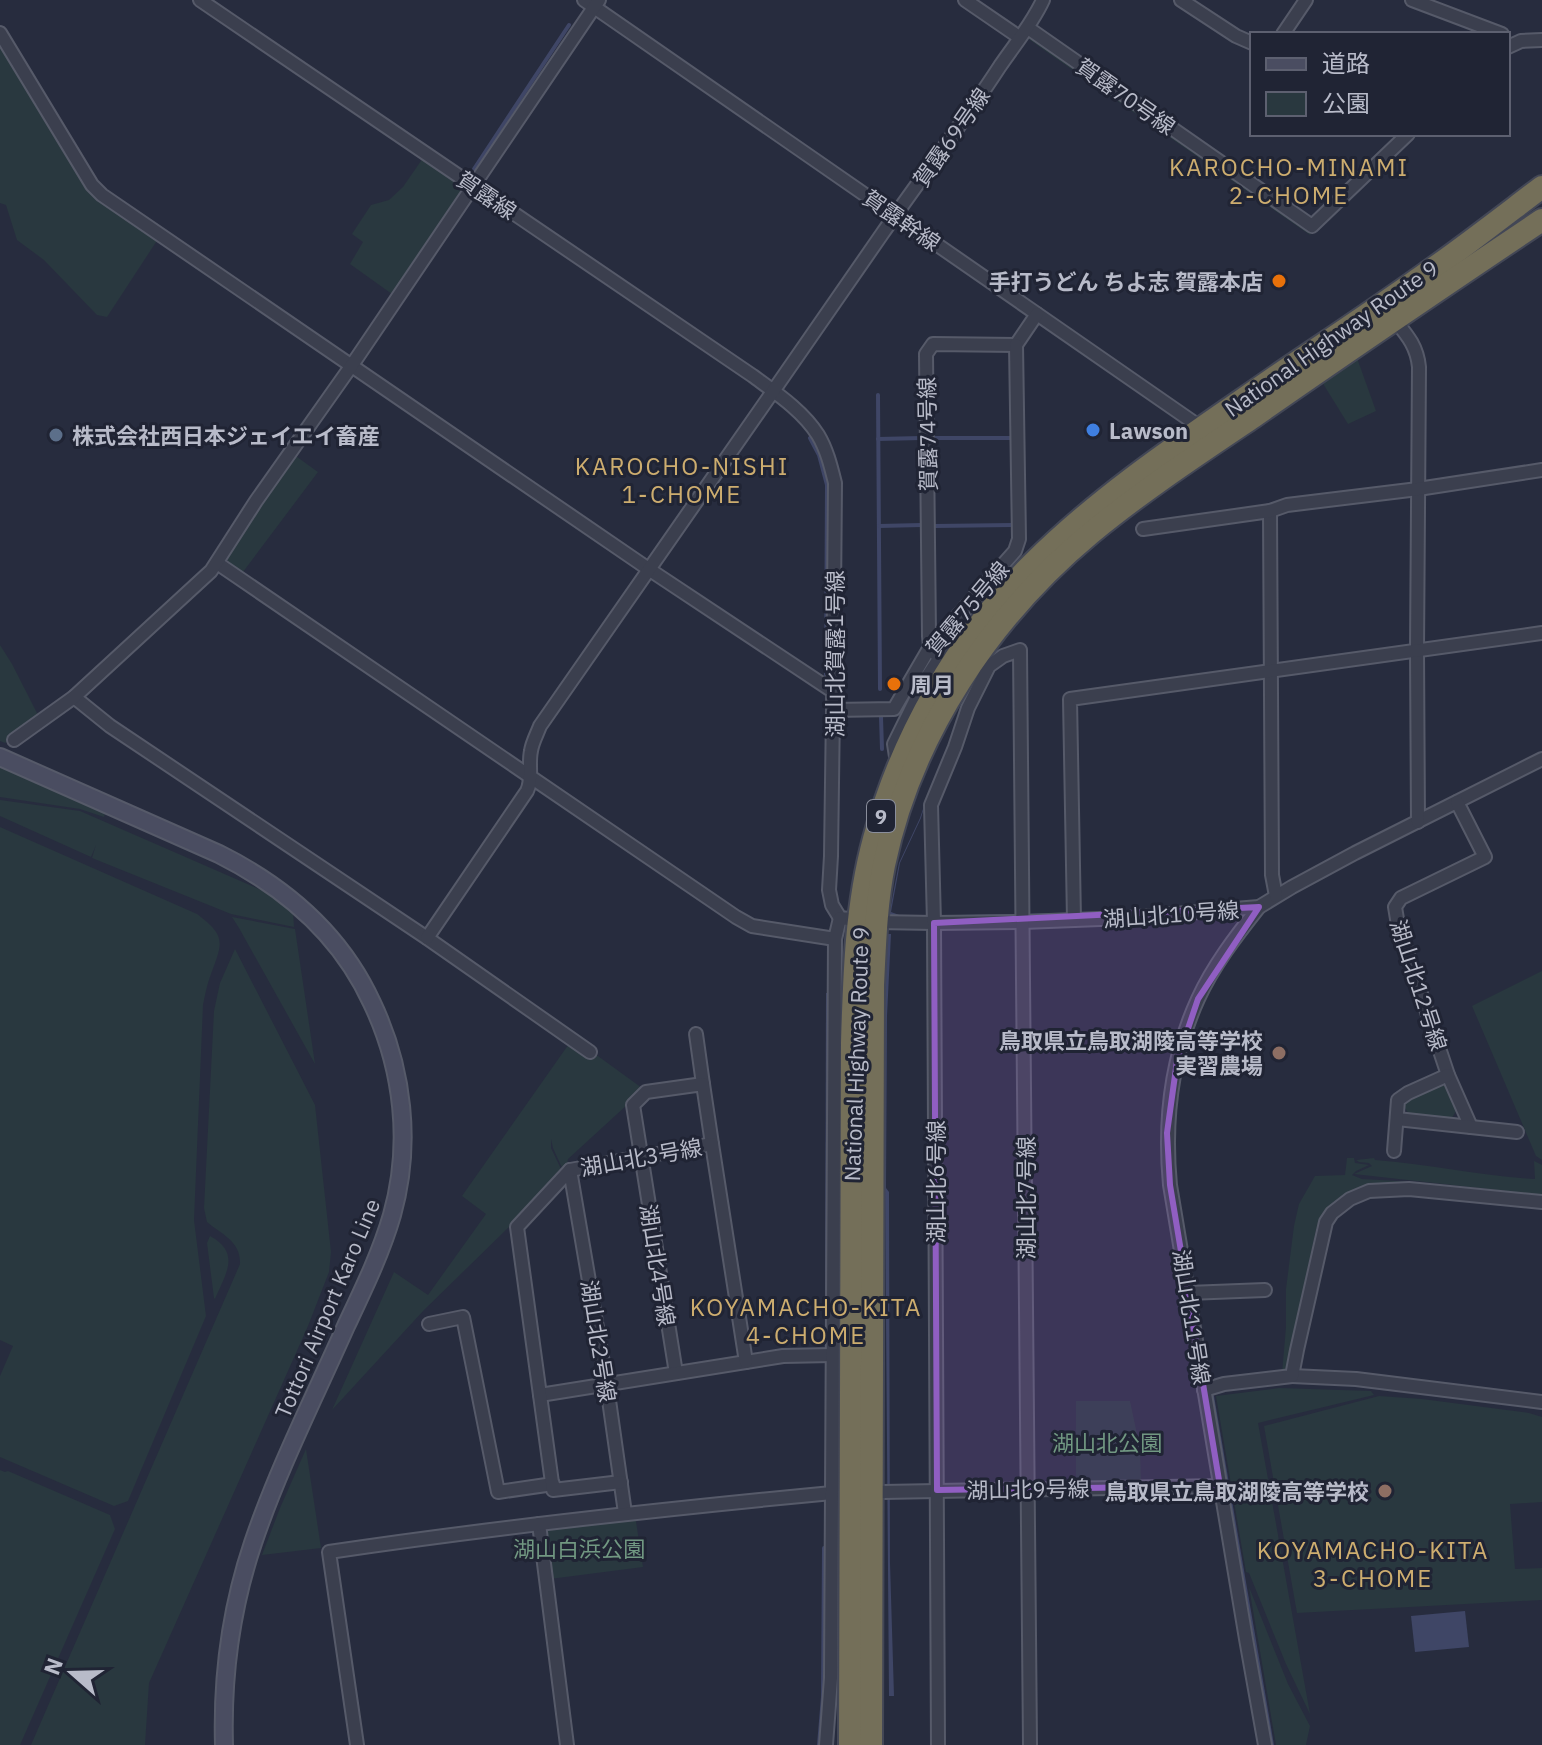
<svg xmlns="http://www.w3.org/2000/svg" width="1542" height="1745" font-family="'IBM Plex Sans','Noto Sans JP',sans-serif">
	<rect width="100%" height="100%" fill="#272c3e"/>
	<g fill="#29383f">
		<path d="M1027 36 1311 234 1310 235 1044 50 1026 37Z"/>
		<path d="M0 38 86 180 160 236 107 317 97 315 44 260 17 240 6 205 0 203Z"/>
		<path d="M423 158 460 184 463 191 396 292 392 294 350 264 363 242 352 234 371 205 389 200 403 187Z"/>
		<path d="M1357 358 1376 411 1348 424 1322 382Z"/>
		<path d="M293 454 318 472 240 576 229 567 227 556Z"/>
		<path d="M0 645 12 664 39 717 5 743 0 741Z"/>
		<path d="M0 766 105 813 104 817 80 809 0 797Z"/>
		<path d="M0 800 80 811 268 893 293 912 294 927 231 914 92 858 96 845 91 857 0 816Z"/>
		<path d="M0 827 197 914C226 936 223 942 211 974 207 984 205 995 203 1005L194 1220 206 1316 128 1501 114 1506 0 1457V1376L13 1346 0 1340Z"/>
		<path d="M232 917 295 929 315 1064 239 928Z"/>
		<path d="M235 949 315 1105 331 1252 329 1272 308 1326 149 1683 145 1745H31L240 1264C241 1241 222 1235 207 1222L204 1208 214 1011 220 983Z"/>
		<path d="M1542 971V1160L1536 1156 1472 1006Z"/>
		<path d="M571 1041 591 1051 642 1088 628 1104 568 1159 567 1164 563 1170 553 1148 551 1139V1148L562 1171 510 1226 424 1310 332 1410 394 1272 428 1295 486 1214 462 1196Z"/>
		<path d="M1440 1085 1448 1087 1457 1109 1452 1118 1409 1114 1404 1107 1410 1098Z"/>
		<path d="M1347 1158H1354L1355 1163 1369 1165 1356 1171 1352 1175 1362 1179 1415 1182C1372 1185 1333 1184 1316 1230L1287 1366 1282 1373 1286 1327V1289L1294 1226 1299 1204 1315 1176 1345 1175Z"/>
		<path d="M1374 1158 1375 1160C1429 1164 1481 1176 1535 1179L1534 1161 1542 1165V1195L1354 1174 1372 1166 1369 1163 1359 1162 1356 1160Z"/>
		<path d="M210 1236C241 1253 226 1273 215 1299L214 1298 207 1243Z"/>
		<path d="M1279 1388 1371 1391 1374 1395 1258 1423 1310 1714 1286 1664 1249 1573 1246 1572 1216 1396Z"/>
		<path d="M1379 1396 1422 1399 1529 1413 1542 1417V1502L1510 1504 1515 1569 1542 1568V1600L1297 1613 1264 1426Z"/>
		<path d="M1076 1401H1130L1140 1448 1141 1483 1076 1486Z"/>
		<path d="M306 1449 321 1548 262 1555 280 1508Z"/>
		<path d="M0 1470 5 1472 8 1471 110 1515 115 1529 20 1745H0Z"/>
		<path d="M635 1515 643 1567 550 1579 546 1532 549 1527Z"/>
		<path d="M1249 1587 1288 1684 1310 1726 1306 1745H1276Z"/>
	</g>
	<g fill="#3f4666">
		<path d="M928 794 921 818 900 863 891 912 902 916 1069 913V916L893 918 889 915 899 863 920 818Z"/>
		<path d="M887 934H891L887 1016 886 1188 889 1192 890 1563 894 1696H889L885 1192 883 1188V1015Z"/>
		<path d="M826 993H829L827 1315 825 1314Z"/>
		<path d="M1212 1393 1214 1396 1274 1745H1272L1271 1742Z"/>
		<path d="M1465 1611 1469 1647 1415 1652 1411 1616Z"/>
	</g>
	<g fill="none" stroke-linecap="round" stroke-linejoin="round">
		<g stroke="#3f4666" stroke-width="4">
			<path d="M474 169 569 25"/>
			<path d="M878 395 880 689"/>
			<path d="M810 438 819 455 827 485 826 678"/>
			<path d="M934 438H1013"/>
			<path d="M878 439 921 438"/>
			<path d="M879 526 922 525"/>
			<path d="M934 526 1013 525"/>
			<path d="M881 717 882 749"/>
			<path d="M819 1745 823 1697 824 1548"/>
		</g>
		<g stroke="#565a69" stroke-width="16">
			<g id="street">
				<path d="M200 0 753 376C776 393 803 411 818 435 827 450 831 467 835 483L833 710 831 856 829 890 832 905 840 918 877 922 934 923 1023 922 1126 918 1259 907 1292 887 1355 853 1542 759"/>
				<path d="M584 0 1203 429"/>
				<path d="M965 0 1019 37"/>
				<path d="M1181 0 1236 36 1252 43"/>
				<path d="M1412 0 1502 34"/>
				<path d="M1028 28 1312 226 1408 134"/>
				<path d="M0 33 92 185 102 195 650 570 834 692"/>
				<path d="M1283 34 1306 0"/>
				<path d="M1508 47 1521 41 1542 40"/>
				<path d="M1394 319C1407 335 1417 346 1419 367L1417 651 1418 822"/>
				<path d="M1270 511 1272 875 1276 896"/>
				<path d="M1143 529 1270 511 1287 505 1418 489 1542 470"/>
				<path d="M217 563 736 917 752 926 835 939"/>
				<path d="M938 657 930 647 929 636 926 354 933 344 1016 345 1037 314"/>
				<path d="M74 697 110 726 427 938 590 1052"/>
				<path d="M833 710 894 709 930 647 1015 551 1019 539 1016 345"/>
				<path d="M14 740 74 697 211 571 256 501 352 365 599 0"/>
				<path d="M897 763 894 744 927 677 953 637 975 620"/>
				<path d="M1457 802 1485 857 1401 898 1395 907 1398 925 1448 1075 1471 1127"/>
				<path d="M1259 907C1236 936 1213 966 1198 999 1171 1058 1164 1122 1170 1185L1246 1639 1265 1745"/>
				<path d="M1074 920 1070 699 1542 633"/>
				<path d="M427 938 527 791C533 779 528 765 531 751 532 743 537 734 540 726 655 563 768 398 882 234 921 178 963 123 1000 66 1015 44 1032 24 1043 0"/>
				<path d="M696 1034 703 1084"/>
				<path d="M1397 1119 1517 1132"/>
				<path d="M1394 1151 1398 1100 1408 1093 1448 1075"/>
				<path d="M570 1170 607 1386 625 1513"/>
				<path d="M1188 1293 1265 1290"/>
				<path d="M429 1324 463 1317 498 1492 553 1484"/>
				<path d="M676 1373 633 1105 646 1092 703 1084 712 1144"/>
				<path d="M1292 1376 1356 1379 1542 1402"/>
				<path d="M1204 1390 1224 1384 1292 1376 1297 1350 1326 1222 1332 1213 1350 1199 1369 1191 1409 1189 1542 1202"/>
				<path d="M540 1395 783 1356 832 1355"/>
				<path d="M621 1482 553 1490 517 1227 570 1170 712 1144 746 1362"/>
				<path d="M883 1492 1220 1486"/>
				<path d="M539 1524 567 1745"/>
				<path d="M357 1745 329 1552C496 1527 664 1509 832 1493"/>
				<path d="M826 1745 831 1678 835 939 840 918"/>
				<path d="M938 1745 934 923 931 805 955 747 968 708 989 666 1003 656 1020 650 1030 1745"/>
			</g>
		</g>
		<g stroke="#565a69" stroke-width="20">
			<path id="secondary" d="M0 757 219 854C285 887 341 935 372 1003 403 1068 412 1144 392 1215 381 1253 363 1290 346 1326 314 1398 278 1469 253 1543 231 1608 222 1676 224 1745"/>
		</g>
		<g stroke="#434756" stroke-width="26">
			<g id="highway">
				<path d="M850 1745 852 1043C854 975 856 905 874 839 901 738 958 638 1032 564 1106 490 1195 433 1281 373 1331 339 1381 306 1431 270 1468 244 1505 215 1542 187"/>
				<path d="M871 1745 873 985C875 945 876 905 884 865 911 735 990 617 1091 533 1142 491 1198 454 1253 417 1349 350 1445 285 1542 220"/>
			</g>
		</g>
		<use href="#street" stroke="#3b3f4e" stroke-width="12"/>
		<use href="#secondary" stroke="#4a4d61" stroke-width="16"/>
		<use href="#highway" stroke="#746f59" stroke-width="22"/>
	</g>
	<path fill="#905ec2" fill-opacity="0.2" stroke="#905ec2" stroke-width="6" stroke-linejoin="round" d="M1259 907 1198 999 1177 1061 1167 1133 1170 1185 1220 1486 937 1490 934 923Z"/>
	<g fill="#e8710a" stroke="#202434" stroke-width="3">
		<circle cx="1279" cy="281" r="8"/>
		<circle cx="894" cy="684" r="8"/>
	</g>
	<circle fill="#3f7fe0" stroke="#202434" stroke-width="3" cx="1093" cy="430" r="8"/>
	<circle fill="#5c6f8a" stroke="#202434" stroke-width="3" cx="56" cy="435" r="8"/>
	<g fill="#8d6e63" stroke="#202434" stroke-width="3">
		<circle cx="1279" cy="1053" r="8"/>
		<circle cx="1385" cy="1491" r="8"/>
	</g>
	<g text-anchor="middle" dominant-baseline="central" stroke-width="6" stroke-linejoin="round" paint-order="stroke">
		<rect fill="#202434" stroke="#8a8e9c" stroke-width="2" x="867" y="800" width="28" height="32" rx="6"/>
		<g font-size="20" font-weight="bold" fill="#b8bbc9">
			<text x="881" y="816">9</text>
		</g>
		<g font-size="22" fill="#b8bbc9" stroke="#202434">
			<text transform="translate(1126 96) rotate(35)">賀露70号線</text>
			<text transform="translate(951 137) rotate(-55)">賀露69号線</text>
			<text transform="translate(487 195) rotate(34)">賀露線</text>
			<text transform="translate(902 220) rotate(35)">賀露幹線</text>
			<text transform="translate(1331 338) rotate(-35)">National Highway Route 9</text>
			<text transform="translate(927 434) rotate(-91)">賀露74号線</text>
			<text transform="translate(967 608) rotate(-50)">賀露75号線</text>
			<text transform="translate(834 654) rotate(-90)">湖山北賀露1号線</text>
			<text transform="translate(1171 914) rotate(-4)">湖山北10号線</text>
			<text transform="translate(1419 985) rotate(72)">湖山北12号線</text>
			<text transform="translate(856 1054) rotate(-88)">National Highway Route 9</text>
			<text transform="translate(641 1157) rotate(-10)">湖山北3号線</text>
			<text transform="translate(935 1182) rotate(-90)">湖山北6号線</text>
			<text transform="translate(1025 1198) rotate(-90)">湖山北7号線</text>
			<text transform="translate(658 1265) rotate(81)">湖山北4号線</text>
			<text transform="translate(327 1308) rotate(-67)">Tottori Airport Karo Line</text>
			<text transform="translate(1192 1317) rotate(81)">湖山北11号線</text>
			<text transform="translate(599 1341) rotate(81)">湖山北2号線</text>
			<text transform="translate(1028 1489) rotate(-1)">湖山北9号線</text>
		</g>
		<g font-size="22" font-weight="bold" fill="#b8bbc9" stroke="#202434" text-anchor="end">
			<text x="1263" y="281">手打うどん ちよ志 賀露本店</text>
			<text x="1109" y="430" text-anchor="start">Lawson</text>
			<text x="72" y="435" text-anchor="start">株式会社西日本ジェイエイ畜産</text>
			<text x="910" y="684" text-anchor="start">周月</text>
			<text x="1263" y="1040">鳥取県立鳥取湖陵高等学校<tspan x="1263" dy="25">実習農場</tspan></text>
			<text x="1369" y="1491">鳥取県立鳥取湖陵高等学校</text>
		</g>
		<g font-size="22" fill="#719882" stroke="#202434">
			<text x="1107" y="1442">湖山北公園</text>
			<text x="579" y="1548">湖山白浜公園</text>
		</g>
		<g font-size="24" letter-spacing="2" fill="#cdad6f" stroke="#202434">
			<text x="1289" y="167">KAROCHO-MINAMI<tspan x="1289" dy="28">2-CHOME</tspan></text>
			<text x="682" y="466">KAROCHO-NISHI<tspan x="682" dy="28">1-CHOME</tspan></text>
			<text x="806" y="1307">KOYAMACHO-KITA<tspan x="806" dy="28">4-CHOME</tspan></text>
			<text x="1373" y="1550">KOYAMACHO-KITA<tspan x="1373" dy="28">3-CHOME</tspan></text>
		</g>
	</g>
	<rect x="1250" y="32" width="260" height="104" fill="#202434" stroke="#5d6070" stroke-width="2"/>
	<rect x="1266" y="58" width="40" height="12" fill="#4a4d61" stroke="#5d6070" stroke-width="2"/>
	<text x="1322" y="72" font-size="24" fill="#b8bbc9">道路</text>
	<rect x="1266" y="92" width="40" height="24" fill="#29383f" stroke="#5d6070" stroke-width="2"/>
	<text x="1322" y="112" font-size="24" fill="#b8bbc9">公園</text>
	<g transform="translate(72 1673) rotate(290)" stroke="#202434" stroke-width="6" paint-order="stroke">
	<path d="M0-6L14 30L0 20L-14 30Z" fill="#b8bbc9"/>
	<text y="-12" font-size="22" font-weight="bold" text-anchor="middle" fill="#b8bbc9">N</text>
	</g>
</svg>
